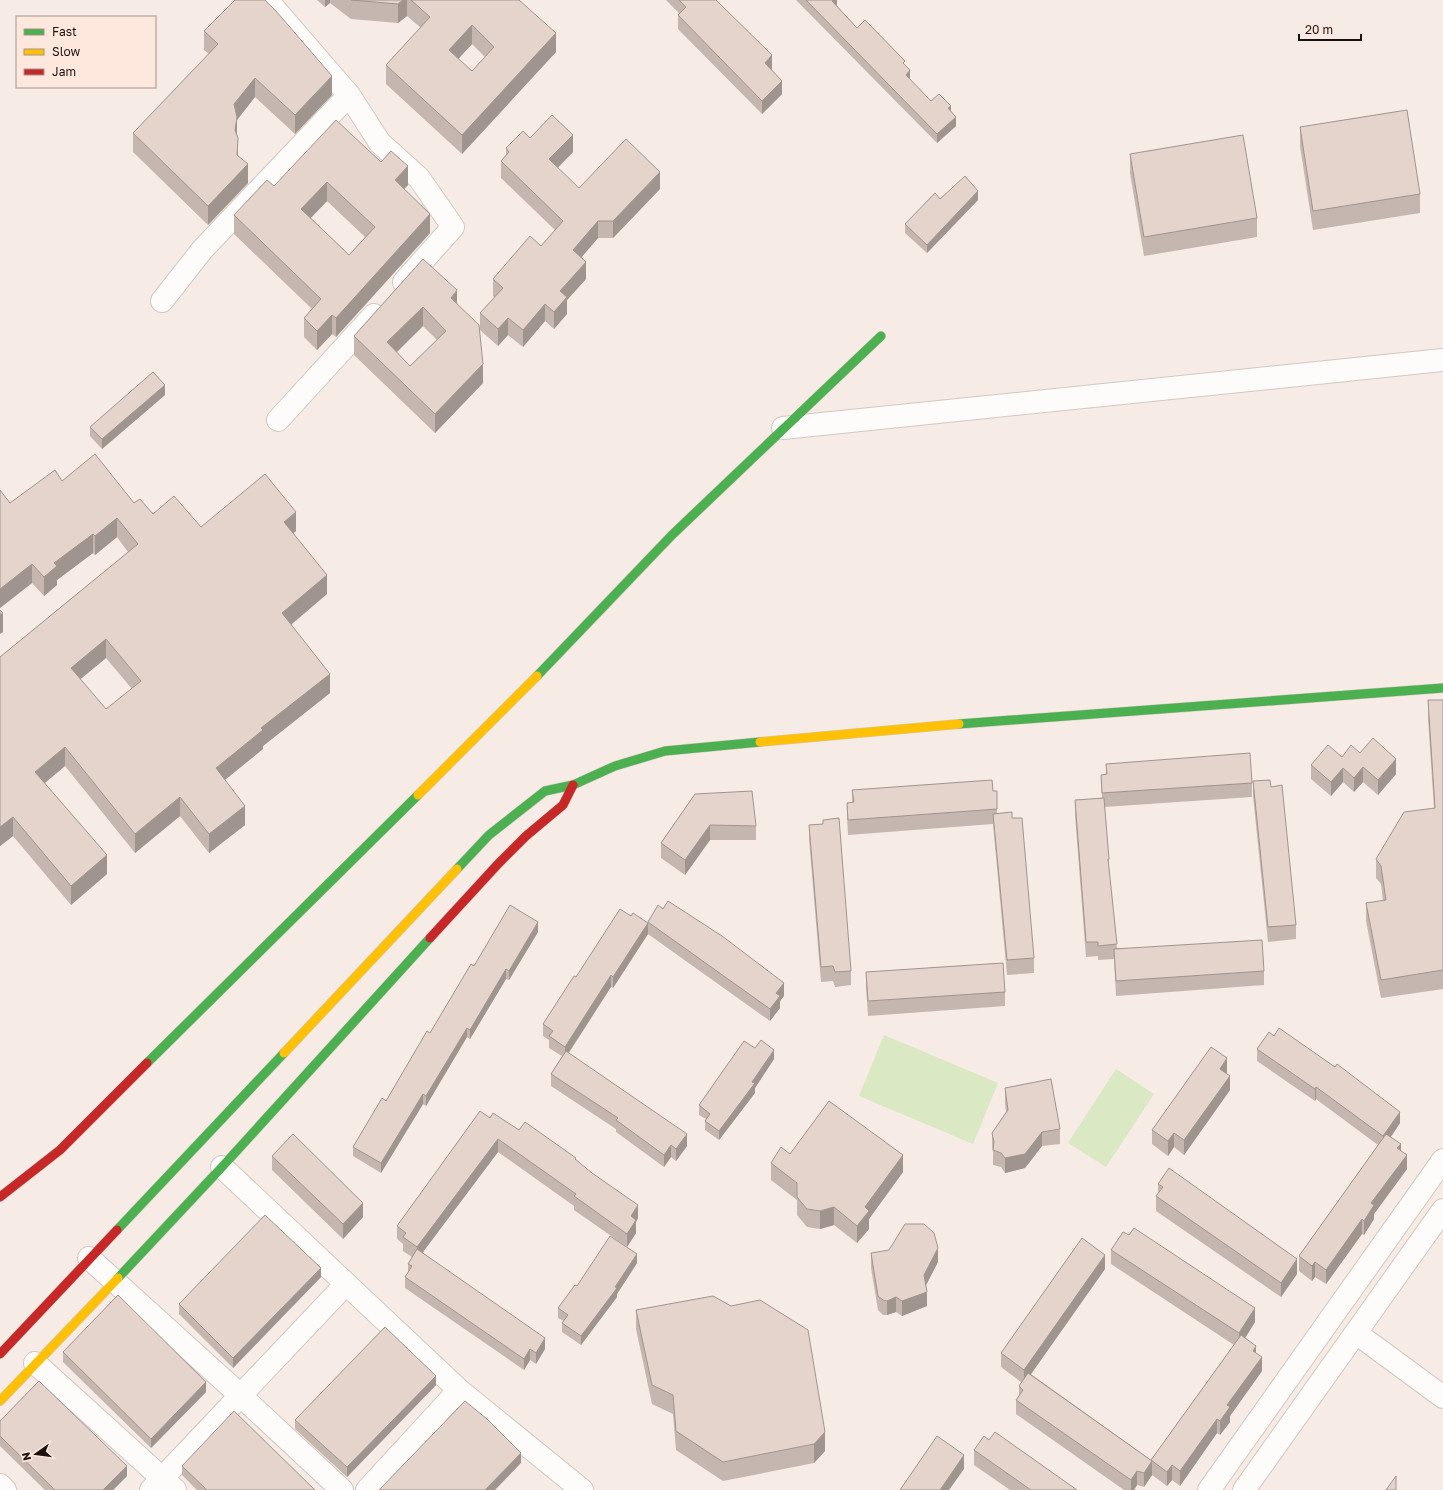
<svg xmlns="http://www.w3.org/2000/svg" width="1443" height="1490" font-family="'Golos Text',sans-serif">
	<rect width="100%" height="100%" fill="#f6ebe5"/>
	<g fill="#dae9c3">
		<path d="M884 1035 998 1083 973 1144 859 1096Z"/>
		<path d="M1116 1069 1154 1094 1106 1167 1068 1143Z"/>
	</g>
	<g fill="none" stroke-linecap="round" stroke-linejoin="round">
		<g stroke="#d2c8c3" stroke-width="24">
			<g id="street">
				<path d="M267 0 349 95 380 143 419 178 453 227 404 282"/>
				<path d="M162 301 202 250 349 95"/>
				<path d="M278 420 374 315"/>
				<path d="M783 428 1443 360"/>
				<path d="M222 1167 459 1390 582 1490"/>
				<path d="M89 1258 240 1395 342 1490"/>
				<path d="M1356 1333 1443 1397"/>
				<path d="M35 1363 175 1490"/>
				<path d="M0 1485 5 1490"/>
				<path d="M151 1490 345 1285"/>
				<path d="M367 1490 459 1390"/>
				<path d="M1209 1490 1443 1160"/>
				<path d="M1244 1490 1443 1210"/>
			</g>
		</g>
		<g stroke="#d2c8c3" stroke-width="10">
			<g id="fast">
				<path d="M537 676 672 535 881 336"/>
				<path d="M959 724 1443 688"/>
				<path d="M457 869 489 835 545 791 573 785 615 766 665 751 760 742"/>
				<path d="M147 1063 418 795"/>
				<path d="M117 1230 284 1053"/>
				<path d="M118 1278 222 1167 430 938"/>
			</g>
		</g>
		<g stroke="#d2c8c3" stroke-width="10">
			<g id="slow">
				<path d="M760 742 959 724"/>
				<path d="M418 795 537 676"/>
				<path d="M284 1053 457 869"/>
				<path d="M0 1401 118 1278"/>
			</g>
		</g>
		<g stroke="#d2c8c3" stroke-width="10">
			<g id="jam">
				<path d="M430 938 498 864 526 836 563 805 573 785"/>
				<path d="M0 1197 60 1150 147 1063"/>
				<path d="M0 1354 117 1230"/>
			</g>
		</g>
		<use href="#street" stroke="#fefcfb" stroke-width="22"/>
		<use href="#fast" stroke="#4caf50" stroke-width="9"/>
		<use href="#slow" stroke="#ffc107" stroke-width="9"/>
		<use href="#jam" stroke="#c62828" stroke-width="9"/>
	</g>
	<g fill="#c5b6af" fill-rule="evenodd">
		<path d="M317 0H519L556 52 462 154 386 84V65L421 28 407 16 398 23 351 19 330 3 325 7ZM472 44 485 57 472 71 458 59Z"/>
		<path d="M666 0H716L772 69 771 70 782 94 762 114 678 29V15L679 13Z"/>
		<path d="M796 0H837V6L857 28 905 65 910 80 931 101 951 111 956 126 937 143Z"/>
		<path d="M204 31 332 95 295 134 255 97 237 120V135L238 156 248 183 208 225 133 152V133L209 54 204 50Z"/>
		<path d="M1300 127 1420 194V213L1313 230 1300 146Z"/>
		<path d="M506 148 573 152 558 168 579 188 660 189 613 238H598L581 258 586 279 567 300V314L554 329 545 321 523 347 508 335 498 346 480 330V313L495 298 493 296V279L541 246 555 230 501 178V161L506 155Z"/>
		<path d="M1130 154 1257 218V237L1144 256 1130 173Z"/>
		<path d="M381 162 408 185 404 189 430 233 336 337 332 334 317 350 304 337V318L312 309 234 234V215L274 186ZM327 201 365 237 349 255 311 218Z"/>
		<path d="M940 199 978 200 927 253 905 233V224Z"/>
		<path d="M423 259 483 383 435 433 354 355V336ZM423 326 437 340 410 366 396 352Z"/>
		<path d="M165 395 102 449 90 436V427Z"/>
		<path d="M62 481 134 503 153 514 201 527 296 531 293 533 327 594 291 625 330 693 263 746V749L225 780 245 825 209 853 180 816 135 853 65 766 45 783 107 874 71 905 13 836 0 846V657L128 552 117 537 95 555 93 553 57 580V585L44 596 32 583 0 608V490L10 503ZM106 658 132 689 106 709 80 679Z"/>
		<path d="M1428 700H1443V989L1381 998 1366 921V903L1383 901 1381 884 1376 878V859L1434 808 1428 719Z"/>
		<path d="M1360 753 1396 774 1378 795 1363 782 1354 792 1343 782 1331 796 1311 779V765Z"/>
		<path d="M1106 764 1252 783V797L1104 807 1109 859V873L1117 948 1264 971V985L1116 996 1114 959 1098 960V956L1086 957 1075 815V800L1102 798 1101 775 1106 774Z"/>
		<path d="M1253 781 1271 787 1296 925V939L1268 942 1253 796Z"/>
		<path d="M852 790 997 791V814L1012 818 1034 958V973L1007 975 993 824 848 835 847 817V803L852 802Z"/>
		<path d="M695 794 756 826V840H710L685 875 661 858V843Z"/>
		<path d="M823 820 851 971V985L835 987 833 981 821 982 809 839V825L823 824Z"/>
		<path d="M631 916 648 923V922L784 996 780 1001V1008L770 1021 648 934 613 988 611 987 569 1053 687 1146 676 1161 671 1157 664 1167 616 1132V1129L551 1086V1074L562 1056 549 1048V1040L543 1036V1024L576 977Z"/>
		<path d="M538 932 509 980 506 979 470 1039 467 1037 426 1106 423 1104 381 1173 353 1156V1147L386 1101 474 966Z"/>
		<path d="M866 972 1005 992V1006L868 1016 866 987Z"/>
		<path d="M755 1048 774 1059 755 1088V1093L719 1140 705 1130V1121L706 1119 699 1115V1105Z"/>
		<path d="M1257 1049 1400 1123 1391 1137 1401 1151 1407 1169 1374 1214V1219L1364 1235 1362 1234 1326 1284 1315 1277 1312 1281 1299 1271V1256L1378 1145 1316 1099 1315 1101 1257 1061Z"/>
		<path d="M1226 1073 1230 1090 1184 1155 1174 1147 1168 1156 1152 1144V1130L1227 1073Z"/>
		<path d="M1005 1088 1060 1129V1144L1042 1146 1025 1168 1005 1173 1001 1167 993 1165V1152L992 1147V1133L1006 1112 1005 1103Z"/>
		<path d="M490 1118 519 1130 576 1160 638 1218 636 1222V1233L627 1247 574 1210V1206L498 1152 422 1253 545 1349 536 1364 530 1360 524 1370 405 1288V1277L408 1272V1264L412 1257 403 1251V1244L397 1239V1226Z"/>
		<path d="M790 1154 903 1172 869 1219V1229L857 1243 834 1225 820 1229 807 1227 797 1215V1200L771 1180V1163Z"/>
		<path d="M272 1156 363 1217 343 1239 272 1170Z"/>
		<path d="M1158 1184 1297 1274 1281 1297 1156 1211V1196L1158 1193Z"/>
		<path d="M1111 1250 1255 1322 1245 1338 1256 1353 1262 1371 1230 1416V1422L1220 1435 1217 1433 1180 1486 1172 1480 1167 1486 1152 1475 1144 1487 1137 1485 1134 1490H1124L1016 1414V1400L1019 1396V1386L1021 1382 1001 1367V1353L1105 1269 1031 1374 1151 1460 1234 1345 1111 1264Z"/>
		<path d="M871 1253 938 1262 926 1285 927 1306 902 1316 896 1312 887 1315H883L878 1310 871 1268Z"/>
		<path d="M637 1263 617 1294V1297L581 1345 562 1332V1323L564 1321 558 1318V1308L577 1286Z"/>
		<path d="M321 1277 233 1368 179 1314V1304Z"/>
		<path d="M636 1310 825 1451 814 1463 723 1481 676 1450 673 1414 652 1404 636 1329Z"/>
		<path d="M63 1352 206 1392 151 1448 63 1362Z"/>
		<path d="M436 1385 347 1477 295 1429V1420Z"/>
		<path d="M0 1421 127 1476 113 1490H45L0 1446Z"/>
		<path d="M989 1440 1077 1490H1010L974 1465V1450Z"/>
		<path d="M182 1466 315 1490H197L182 1475Z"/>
	</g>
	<g fill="#a0948f">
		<path d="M325 0H330V3L325 7Z"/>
		<path d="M403 0H407V16L398 23V4Z"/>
		<path d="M833 0H837V6L832 1Z"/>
		<path d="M472 25V44L449 69V50Z"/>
		<path d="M556 33V52L462 154V135Z"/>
		<path d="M772 55V69L765 77V63Z"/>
		<path d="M910 70V80L906 75Z"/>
		<path d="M332 76V95L295 134V115Z"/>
		<path d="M255 78V97L237 120V136L235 149 234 104Z"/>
		<path d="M782 81V94L762 114V101Z"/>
		<path d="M951 106V115L948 108Z"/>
		<path d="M956 117V126L937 143V134Z"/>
		<path d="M573 135V152L549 176V159Z"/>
		<path d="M238 138V157L237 155Z"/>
		<path d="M248 164V183L208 225V206Z"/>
		<path d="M408 166V185L395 199V180Z"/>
		<path d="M660 172V189L613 238V221Z"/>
		<path d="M327 182V201L301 228V209Z"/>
		<path d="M978 191V200L927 253V245Z"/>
		<path d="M430 214V233L336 337V318Z"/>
		<path d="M598 221V238L573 267V250Z"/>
		<path d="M586 262V279L567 300V314L554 329V312L560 291Z"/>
		<path d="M457 290V309L451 298Z"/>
		<path d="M545 304V321L523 347V330Z"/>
		<path d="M423 307V326L387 362V342Z"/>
		<path d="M332 315V334L317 350V331Z"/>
		<path d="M508 318V335L498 346V329Z"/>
		<path d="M483 364V383L435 433V414Z"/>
		<path d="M165 385V395L102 449V439Z"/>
		<path d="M296 512V531L284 541V522Z"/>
		<path d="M117 518V537L95 555V536Z"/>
		<path d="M93 534V553L57 580V585L44 596V577L54 563Z"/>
		<path d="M32 564V583L0 608V589Z"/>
		<path d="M327 575V594L282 632V613Z"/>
		<path d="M3 613V632L0 634V615Z"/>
		<path d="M106 639V658L71 687V668Z"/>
		<path d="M330 674V693L263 746V749L216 787V768L261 728Z"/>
		<path d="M65 747V766L35 791V772Z"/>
		<path d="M1396 759V774L1378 795V780Z"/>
		<path d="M1363 767V782L1354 792V778Z"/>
		<path d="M1343 768V782L1331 796V782Z"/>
		<path d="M180 797V816L135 853V834Z"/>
		<path d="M245 806V825L209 853V834Z"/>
		<path d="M13 817V836L0 846V827Z"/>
		<path d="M710 825V840L685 875V860Z"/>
		<path d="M107 855V874L71 905V886Z"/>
		<path d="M538 922V932L509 980V971Z"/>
		<path d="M648 923V934L613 988V977Z"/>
		<path d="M506 969V979L470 1039V1030Z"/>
		<path d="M611 975V987L565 1058V1047Z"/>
		<path d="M784 983V996L780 1001V1008L770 1021V1009L776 993Z"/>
		<path d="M467 1028V1037L426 1106V1096Z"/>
		<path d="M774 1050V1059L755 1088V1093L719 1140V1131Z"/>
		<path d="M1227 1058V1073L1220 1083V1069Z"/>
		<path d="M1230 1076V1090L1184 1155V1140Z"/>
		<path d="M1316 1087V1099L1315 1101V1089Z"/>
		<path d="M423 1094V1104L381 1173V1163Z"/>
		<path d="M1400 1112V1123L1383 1148V1136Z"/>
		<path d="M1042 1132V1146L1025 1168 1005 1173V1158Z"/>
		<path d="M1174 1133V1147L1168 1156V1141Z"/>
		<path d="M687 1134V1146L676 1161V1149Z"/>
		<path d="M498 1139V1152L417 1260V1247Z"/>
		<path d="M1401 1144V1158L1397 1148Z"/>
		<path d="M671 1145V1157L664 1167V1155Z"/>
		<path d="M903 1155V1172L869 1219V1229L857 1243V1226L865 1207Z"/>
		<path d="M1407 1155V1169L1374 1214V1219L1364 1235V1221L1371 1203Z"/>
		<path d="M363 1203V1217L343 1239V1224Z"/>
		<path d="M638 1205V1218L636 1222V1233L627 1247V1234L631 1216Z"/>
		<path d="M834 1207V1225L820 1229V1211Z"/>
		<path d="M1362 1219V1234L1326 1284V1270Z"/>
		<path d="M938 1248V1262L924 1289V1275Z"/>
		<path d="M637 1254V1263L617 1294V1297L581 1345V1336L615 1287Z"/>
		<path d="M1105 1255V1269L1024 1384V1370Z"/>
		<path d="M1297 1259V1274L1281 1297V1283Z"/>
		<path d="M1315 1262V1277L1312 1281V1266Z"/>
		<path d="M321 1268V1277L233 1368V1358Z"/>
		<path d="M927 1292V1306L902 1316V1301Z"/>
		<path d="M896 1297V1312L887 1315V1301Z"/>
		<path d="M1255 1308V1322L1239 1348V1333Z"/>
		<path d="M545 1338V1349L536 1364V1353Z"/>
		<path d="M1256 1346V1360L1253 1351Z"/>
		<path d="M530 1349V1360L524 1370V1359Z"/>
		<path d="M1262 1357V1371L1230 1416V1422L1220 1435V1421L1227 1405Z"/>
		<path d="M436 1376V1385L347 1477V1467Z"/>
		<path d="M206 1382V1392L151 1448V1439Z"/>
		<path d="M1217 1419V1433L1180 1486V1471Z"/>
		<path d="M825 1432V1451L814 1463V1444Z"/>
		<path d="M521 1453V1463L495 1490H485Z"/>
		<path d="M964 1455V1469L949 1490H940Z"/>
		<path d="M1152 1461V1475L1144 1487V1473Z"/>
		<path d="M1172 1465V1480L1167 1486V1472Z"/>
		<path d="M127 1466V1476L113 1490H103Z"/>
		<path d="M1137 1471V1485L1134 1490H1131V1480Z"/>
	</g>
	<g fill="#e5d4cc" stroke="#a0948f" fill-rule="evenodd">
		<path d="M235 0H265L276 11 332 76 295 115 255 78 234 104 237 117 235 130 238 138 237 155 248 164 208 206 133 133 218 44 204 31Z"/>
		<path d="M351 0H403L398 4Z"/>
		<path d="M411 0H519L556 33 462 135 386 65 430 17ZM472 25 494 47 472 71 449 50Z"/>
		<path d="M679 0H716L772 55 765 63 782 81 762 101 678 15 686 7Z"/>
		<path d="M806 0H833L832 1 857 28 865 20 905 61 903 63 910 70 906 75 931 101 939 94 951 106 948 108 956 117 937 134Z"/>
		<path d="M1407 110 1420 194 1313 211 1300 127Z"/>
		<path d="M552 115 573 135 549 159 579 188 626 139 660 172 613 221H598L573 250 586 262 560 291 567 297 554 312 545 304 523 330 508 318 498 329 480 313 503 288 493 279 530 236 541 246 563 221 501 161 509 152 506 148 523 131 530 138Z"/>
		<path d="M336 120 381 162 391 151 408 166 395 180 430 214 336 318 332 315 317 331 304 318 321 299 234 215 267 180 274 186ZM327 182 375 227 349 255 301 209Z"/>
		<path d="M1243 135 1257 218 1144 237 1130 154Z"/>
		<path d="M965 176 978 191 927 245 905 224 935 193 940 199Z"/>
		<path d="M423 259 457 290 451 298 479 325 483 364 435 414 354 336ZM423 307 446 331 410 366 387 342Z"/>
		<path d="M153 372 165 385 102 439 90 427Z"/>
		<path d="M95 454 134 503 140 499 153 514 174 496 201 527 265 474 296 512 284 522 327 575 282 613 330 674 261 728 263 730 216 768 245 806 209 834 180 797 135 834 65 747 35 772 107 855 71 886 13 817 0 827V657L138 544 117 518 95 536 93 534 54 563 57 566 44 577 32 564 0 589V490L10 503 55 470 62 481ZM106 639 141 681 106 709 71 668Z"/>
		<path d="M0 610 3 613 0 615Z"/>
		<path d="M1428 700H1443V970L1381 980 1366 903 1386 900 1381 866 1376 859 1404 812 1435 808Z"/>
		<path d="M1373 738 1396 759 1378 780 1363 767 1354 778 1343 768 1331 782 1311 765 1328 745 1342 757 1351 745 1360 753Z"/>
		<path d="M1250 753 1252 783 1102 793 1101 775 1107 774 1106 764Z"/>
		<path d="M992 780 993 791H997V809L848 820 847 803 854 802 852 790Z"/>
		<path d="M1270 780 1271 787 1282 785 1296 925 1268 927 1253 781Z"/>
		<path d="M752 791 756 826 710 825 685 860 661 843 695 794Z"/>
		<path d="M1104 798 1109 859H1108L1117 944 1098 946V942H1086L1075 800Z"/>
		<path d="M1012 812V818H1022L1034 958 1007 960 993 814Z"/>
		<path d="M839 818 851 971 835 972 833 966 821 967 809 825 823 824V820Z"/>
		<path d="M668 901 722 936 784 983 776 993 780 996 770 1009 648 922 658 905 663 909Z"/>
		<path d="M510 905 538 922 509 971 506 969 470 1030 467 1028 426 1096 423 1094 381 1163 353 1147 382 1098 386 1101 427 1031 430 1033 471 964 474 966Z"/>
		<path d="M620 909 631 916 633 913 648 923 613 977 611 975 565 1047 549 1036 553 1031 543 1024 574 976 576 977Z"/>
		<path d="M1262 940 1264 971 1116 981 1114 949Z"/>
		<path d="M1003 963 1005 992 868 1001 866 972Z"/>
		<path d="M1279 1028 1335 1067 1337 1064 1400 1112 1383 1136 1316 1087 1315 1089 1257 1049 1269 1032 1274 1036Z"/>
		<path d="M761 1040 774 1050 752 1082 755 1083 719 1131 705 1121 710 1114 699 1105 744 1041 755 1048Z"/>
		<path d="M1211 1047 1227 1058 1220 1069 1230 1076 1184 1140 1174 1133 1168 1141 1152 1130Z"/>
		<path d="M566 1051 687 1134 676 1149 671 1145 664 1155 616 1120 618 1118 551 1074Z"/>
		<path d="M1051 1079 1060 1129 1042 1132 1025 1154 1005 1158 1001 1153 993 1150 994 1142 992 1133 1008 1110 1005 1088Z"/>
		<path d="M829 1101 903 1155 865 1207 869 1211 857 1226 834 1207 820 1211 807 1209 797 1197V1183L771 1163 781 1147 790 1154Z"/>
		<path d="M480 1111 490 1118 493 1113 519 1130 525 1122 576 1158 575 1159 592 1173 638 1205 631 1216 636 1220 627 1234 574 1196 576 1194 498 1139 417 1247 403 1237 406 1233 397 1226Z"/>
		<path d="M293 1134 363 1203 343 1224 272 1156Z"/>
		<path d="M1386 1134 1401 1144 1397 1148 1407 1155 1371 1203 1374 1205 1364 1221 1362 1219 1326 1270 1315 1262 1312 1266 1299 1256Z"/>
		<path d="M1169 1168 1297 1259 1281 1283 1156 1196 1163 1187 1158 1184Z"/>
		<path d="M265 1215 321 1268 233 1358 179 1304Z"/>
		<path d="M905 1224H924L934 1233 938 1248 924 1275 927 1292 902 1301 896 1297 887 1301 883 1300 878 1296 871 1253 889 1250Z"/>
		<path d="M1134 1228 1255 1308 1239 1333 1111 1250 1123 1232 1129 1235Z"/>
		<path d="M610 1236 637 1254 615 1287 617 1288 581 1336 562 1323 568 1315 558 1308 575 1285 577 1286Z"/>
		<path d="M1082 1238 1105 1255 1024 1370 1001 1353Z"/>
		<path d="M417 1249 545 1338 536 1353 530 1349 524 1359 405 1277 412 1266 408 1264Z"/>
		<path d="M118 1295 206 1382 151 1439 63 1352Z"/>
		<path d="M713 1296 731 1306 760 1300 808 1330 825 1432 814 1444 723 1462 676 1431 673 1395 652 1385 636 1310Z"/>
		<path d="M385 1327 436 1376 347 1467 295 1420Z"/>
		<path d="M1241 1335 1256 1346 1253 1351 1262 1357 1227 1405 1230 1407 1220 1421 1217 1419 1180 1471 1172 1465 1167 1472 1151 1460Z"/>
		<path d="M1028 1373 1152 1461 1144 1473 1137 1471 1131 1480 1016 1400 1023 1390 1019 1386Z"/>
		<path d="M39 1381 127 1466 103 1490H55L0 1436V1421Z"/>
		<path d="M465 1401 487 1419 521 1453 485 1490H379Z"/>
		<path d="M234 1411 315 1490H207L182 1466Z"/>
		<path d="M995 1432 1077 1490H1031L974 1450 984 1436 989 1440Z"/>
		<path d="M937 1436 964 1455 940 1490H900Z"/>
		<path d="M1396 1476V1490H1386Z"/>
	</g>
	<rect x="16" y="16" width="140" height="72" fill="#fee8dd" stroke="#a39289"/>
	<rect x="24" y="29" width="20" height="6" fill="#4caf50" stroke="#a39289"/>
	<text x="52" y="36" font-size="12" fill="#1a110c">Fast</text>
	<rect x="24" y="49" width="20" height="6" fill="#ffc107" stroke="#a39289"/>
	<text x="52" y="56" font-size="12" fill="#1a110c">Slow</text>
	<rect x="24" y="69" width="20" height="6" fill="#c62828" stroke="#a39289"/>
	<text x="52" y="76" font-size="12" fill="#1a110c">Jam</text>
	<g transform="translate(36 1454) rotate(256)" stroke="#fee8dd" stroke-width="3" paint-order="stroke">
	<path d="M0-3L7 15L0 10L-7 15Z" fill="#1a110c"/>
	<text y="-6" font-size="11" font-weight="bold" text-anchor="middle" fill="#1a110c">N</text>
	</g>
	<path d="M1299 34v6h62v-6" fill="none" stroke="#1a110c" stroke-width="2"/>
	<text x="1305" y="34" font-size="12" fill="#1a110c" stroke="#fee8dd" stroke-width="3" paint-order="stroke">20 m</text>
</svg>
